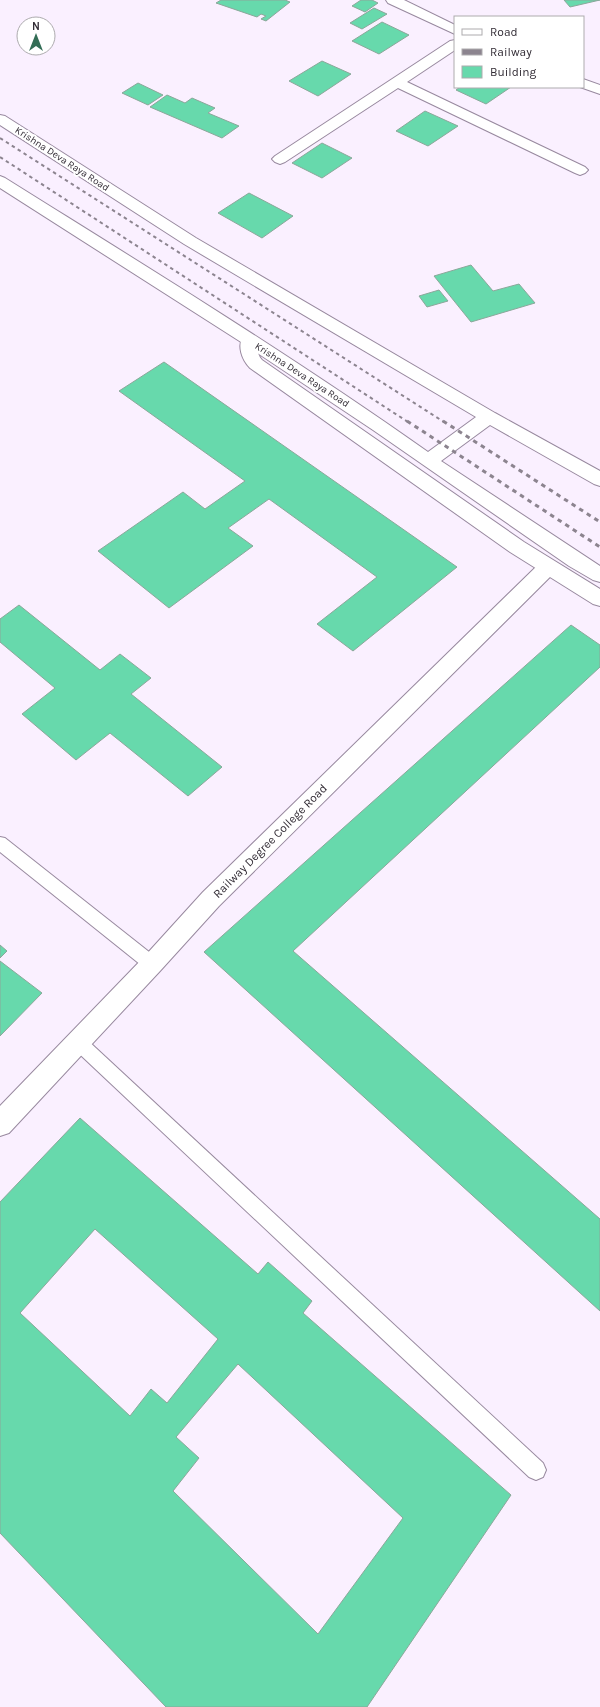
<svg xmlns="http://www.w3.org/2000/svg" width="600" height="1707" font-family="Karla,sans-serif">
	<rect width="100%" height="100%" fill="#faf0ff"/>
	<g fill="#67d9ac" stroke="#8ba79a" fill-rule="evenodd">
		<path d="M221 0H285L290 2 266 21 261 19 266 16 261 14 257 17 216 3Z"/>
		<path d="M361 0H372L378 3 365 12 352 6Z"/>
		<path d="M564 0H600L570 7Z"/>
		<path d="M374 8 387 14 362 29 350 23Z"/>
		<path d="M382 22 409 35 379 54 352 41Z"/>
		<path d="M322 61 351 74 318 96 289 81Z"/>
		<path d="M138 83 163 95 148 105 122 93Z"/>
		<path d="M460 87H511L486 104 456 90Z"/>
		<path d="M167 95 185 103 192 98 215 108 208 113 239 126 222 138 150 107Z"/>
		<path d="M425 111 458 126 428 146 396 131Z"/>
		<path d="M322 143 352 158 322 178 292 163Z"/>
		<path d="M249 193 293 216 262 238 218 213Z"/>
		<path d="M471 265 493 291 519 284 535 303 471 322 434 276Z"/>
		<path d="M439 290 448 301 427 307 419 296Z"/>
		<path d="M164 362 457 567 353 651 317 624 377 577 269 499 228 528 253 546 169 608 98 551 183 492 205 509 245 481 119 391Z"/>
		<path d="M19 605 100 670 120 654 151 678 131 694 222 767 188 796 110 733 76 760 22 714 55 688 0 642V619Z"/>
		<path d="M571 625 600 645V667L293 951 600 1219V1311L204 952Z"/>
		<path d="M0 945 7 951 0 958Z"/>
		<path d="M0 961 42 993 0 1036Z"/>
		<path d="M80 1118 258 1274 268 1262 312 1301 303 1313 511 1495 367 1707H166L0 1533V1202ZM95 1229 218 1339 167 1403 151 1389 130 1416 20 1313ZM238 1364 403 1518 318 1634 173 1491 199 1458 176 1437Z"/>
	</g>
	<g fill="none" stroke-linecap="round" stroke-linejoin="round">
		<g stroke="#98899f" stroke-width="2">
			<g id="service">
				<path d="M0 837 5 838 158 959 160 964 158 969 152 971 146 969 0 852Z"/>
				<path d="M78 1034 84 1037 543 1463 546 1470 543 1477 536 1480 529 1477 72 1047 70 1042 72 1037Z"/>
			</g>
		</g>
		<g stroke="#98899f" stroke-width="2">
			<g id="minor">
				<path d="M386 0H404L455 25V34L388 3Z"/>
				<path d="M455 40V50L407 82 585 167 588 170 585 173 580 175 575 173 398 88 285 162 280 164 275 162 272 159 275 156 450 41Z"/>
				<path d="M583 79 600 85V94L580 87H583Z"/>
				<path d="M548 560 555 562 558 567 555 572 219 906 160 971 9 1133 0 1136V1106L144 957 203 892 541 562Z"/>
			</g>
		</g>
		<g stroke="#98899f" stroke-width="2">
			<path id="tertiary" d="M249 334 255 336C260 344 255 353 262 360L524 542 600 589V606L593 604 510 552 250 368C242 360 237 346 243 336Z"/>
		</g>
		<g stroke="#98899f" stroke-width="2">
			<path id="primary" d="M0 115 5 116 196 238 495 413 600 471V486L594 484 490 425 441 461 600 566V582L593 580 569 566 373 430 241 342 0 188V176L5 178C147 267 291 355 428 452L476 417 184 244 0 125Z"/>
		</g>
		<use href="#service" fill="#fff" fill-rule="evenodd"/>
		<use href="#minor" fill="#fff" fill-rule="evenodd"/>
		<use href="#tertiary" fill="#fff" fill-rule="evenodd"/>
		<use href="#primary" fill="#fff" fill-rule="evenodd"/>
		<g stroke="#8c848f" stroke-width="2" stroke-dasharray="3.5 3.5" stroke-linecap="butt">
			<path d="M0 138 444 422"/>
			<path d="M0 157 408 422"/>
		</g>
		<g stroke="#8c848f" stroke-width="3" stroke-dasharray="4.5 4.5" stroke-linecap="butt">
			<path d="M407 421 600 547"/>
			<path d="M443 421 600 522"/>
		</g>
	</g>
	<g text-anchor="middle" dominant-baseline="central" stroke-width="4" stroke-linejoin="round" paint-order="stroke">
		<g font-size="10" fill="#322c35" stroke="#fff">
			<text transform="translate(62 159) rotate(33)">Krishna Deva Raya Road</text>
			<text transform="translate(302 375) rotate(33)">Krishna Deva Raya Road</text>
		</g>
		<g font-size="12" fill="#322c35" stroke="#fff">
			<text transform="translate(270 841) rotate(-45)">Railway Degree College Road</text>
		</g>
	</g>
	<rect x="454" y="16" width="130" height="72" fill="#ffffff" stroke="#adabae"/>
	<rect x="462" y="29" width="20" height="6" fill="#ffffff" stroke="#adabae"/>
	<text x="490" y="36" font-size="12" fill="#322c35">Road</text>
	<rect x="462" y="49" width="20" height="6" fill="#8c848f" stroke="#adabae"/>
	<text x="490" y="56" font-size="12" fill="#322c35">Railway</text>
	<rect x="462" y="66" width="20" height="12" fill="#67d9ac" stroke="#adabae"/>
	<text x="490" y="76" font-size="12" fill="#322c35">Building</text>
	<g transform="translate(36 36)"><circle r="19" fill="#ffffff" stroke="#adabae"/>
	<path d="M0-3L7 15L0 10L-7 15Z" fill="#336d56"/>
	<text y="-6" font-size="11" font-weight="bold" text-anchor="middle" fill="#322c35">N</text>
	</g>
</svg>
